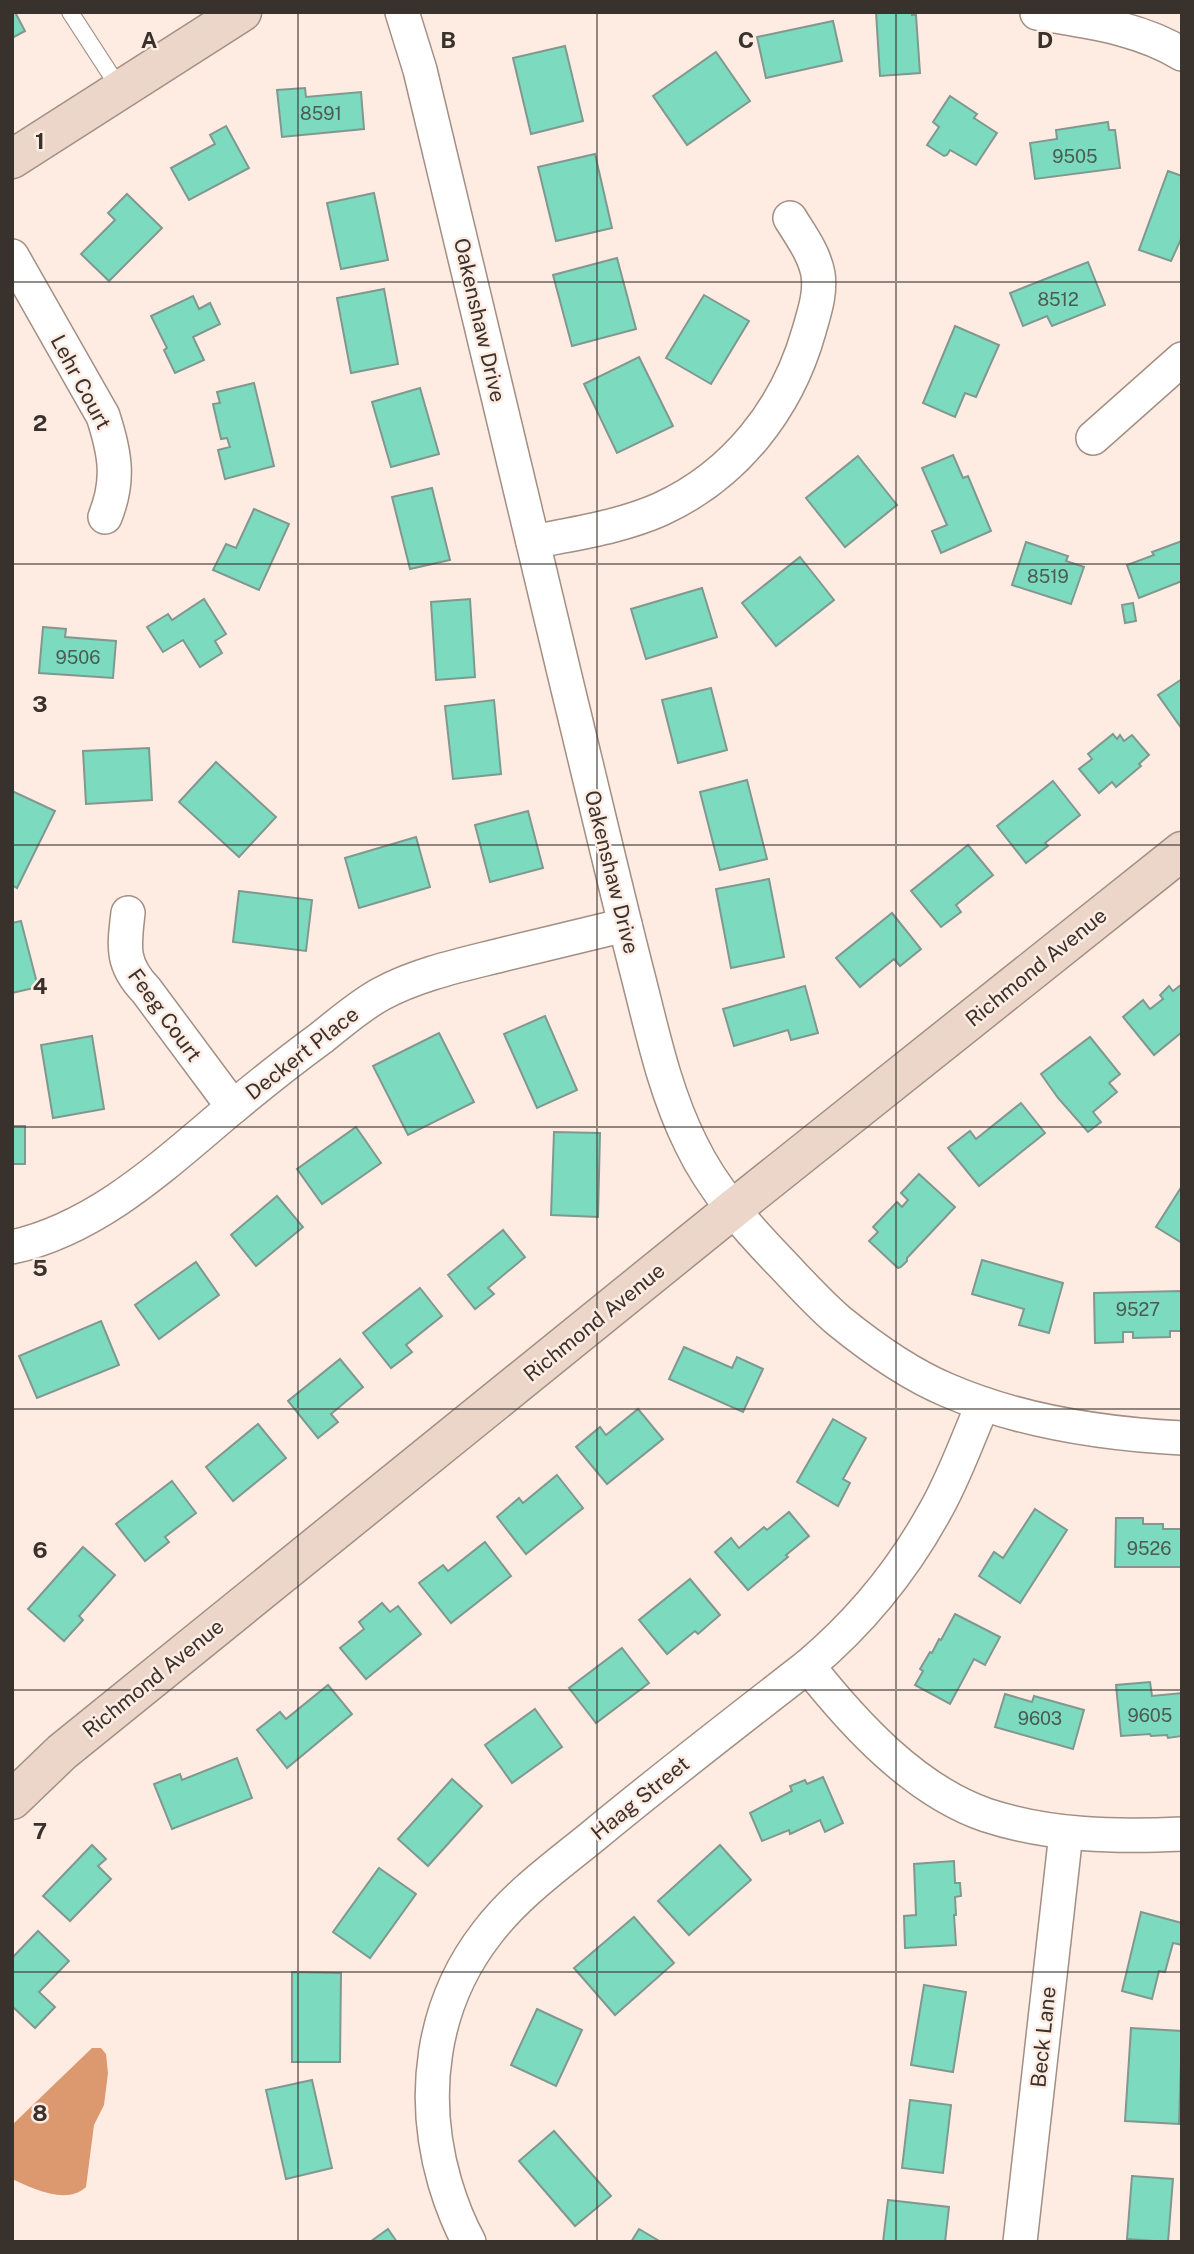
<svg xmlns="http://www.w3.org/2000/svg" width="1194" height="2254" font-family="'Public Sans',sans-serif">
	<rect width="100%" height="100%" fill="#feece2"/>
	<path fill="#dc9970" d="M92 2048H101L106 2054 108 2073 104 2105 94 2125 86 2187C67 2205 33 2189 12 2179V2125Z"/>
	<g fill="#7cdabf" stroke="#809890" stroke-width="2">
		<path d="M12 12H15L25 31 12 38Z"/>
		<path d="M876 12H912V15H916L920 73 880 76Z"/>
		<path d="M833 21 842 61 766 78 757 37Z"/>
		<path d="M565 46 583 121 531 134 513 58Z"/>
		<path d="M716 52 750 101 687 145 653 96Z"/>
		<path d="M305 88 306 97 361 92 364 129 282 137 277 90Z"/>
		<path d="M950 96 977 114 974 118 997 133 976 165 950 150 947 155 944 156 927 145 939 127 933 122Z"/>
		<path d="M1108 122 1109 130H1115L1120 168 1035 179 1030 143 1057 139 1056 130Z"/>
		<path d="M226 126 249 168 189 200 171 168 215 144 210 135Z"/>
		<path d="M595 154 612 228 556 241 538 167Z"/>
		<path d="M1168 171 1182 176V237L1171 261 1139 250Z"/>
		<path d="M374 193 388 260 341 269 327 203Z"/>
		<path d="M127 194 162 228 109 281 81 254 115 220 108 213Z"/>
		<path d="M617 258 636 329 572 346 553 275Z"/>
		<path d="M1088 262 1105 305 1052 326 1047 316 1023 326 1010 293Z"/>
		<path d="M384 289 398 364 351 373 337 298Z"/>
		<path d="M704 295 749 321 711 384 666 358Z"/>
		<path d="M193 296 199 309 210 303 220 324 193 337 204 360 175 373 164 350 167 348 151 316Z"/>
		<path d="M955 326 999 345 976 397 965 393 955 417 923 403Z"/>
		<path d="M639 357 673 426 617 453 584 384Z"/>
		<path d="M254 383 274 466 225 479 218 450 230 447 227 438 221 439 213 404 220 403 217 392Z"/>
		<path d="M420 388 439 454 391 467 372 402Z"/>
		<path d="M953 455 963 478 968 476 991 531 941 553 932 531 947 525 922 468Z"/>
		<path d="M858 456 897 505 845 547 806 498Z"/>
		<path d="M432 488 450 560 410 569 392 497Z"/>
		<path d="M254 509 289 524 259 590 213 570 226 544 236 548Z"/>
		<path d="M1182 541V581L1139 598 1127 565 1154 555 1152 552Z"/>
		<path d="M1026 542 1068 556 1066 561 1084 567 1071 604 1012 585Z"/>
		<path d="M800 557 834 600 776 646 742 603Z"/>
		<path d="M702 588 717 637 646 659 631 609Z"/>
		<path d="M204 599 226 634 215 641 222 653 200 667 183 640 163 652 147 627 168 614 172 620Z"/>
		<path d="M470 599 475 677 436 680 431 602Z"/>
		<path d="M1133 603 1136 621 1125 623 1122 605Z"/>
		<path d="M43 627 66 629 65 637 116 641 113 678 39 673Z"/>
		<path d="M1182 679V729L1158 695Z"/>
		<path d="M711 688 727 750 678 763 662 700Z"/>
		<path d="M494 700 501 774 453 779 445 706Z"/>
		<path d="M1113 734 1117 739 1120 735 1124 741 1132 735 1149 755 1139 764 1141 766 1116 787 1112 782 1099 793 1079 769 1092 759 1088 754Z"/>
		<path d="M149 748 152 800 86 804 83 751Z"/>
		<path d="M216 762 276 817 239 857 179 802Z"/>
		<path d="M747 780 767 859 720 870 700 792Z"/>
		<path d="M1053 781 1080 815 1045 843 1048 846 1026 863 997 826Z"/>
		<path d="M12 791 55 811 17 888 12 885Z"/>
		<path d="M528 811 543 868 490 882 475 825Z"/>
		<path d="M416 837 430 887 359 908 345 858Z"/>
		<path d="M968 845 993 875 956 905 961 912 941 927 911 891Z"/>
		<path d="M769 879 784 957 731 968 716 889Z"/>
		<path d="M239 891 312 900 306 951 233 942Z"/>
		<path d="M892 913 921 949 900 966 894 959 860 987 836 958Z"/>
		<path d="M21 921 38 987 12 993V923Z"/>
		<path d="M1182 984V1032L1154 1055 1123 1017 1143 1000 1150 1009 1163 999 1160 995 1169 986 1173 991Z"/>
		<path d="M805 986 818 1033 791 1040 788 1030 734 1046 723 1009Z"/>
		<path d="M545 1016 577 1090 537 1108 504 1034Z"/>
		<path d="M439 1033 474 1102 408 1135 373 1066Z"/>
		<path d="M92 1036 104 1109 53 1118 41 1045Z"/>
		<path d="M1090 1037 1120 1074 1109 1083 1117 1092 1093 1112 1101 1122 1088 1132 1058 1098 1041 1074Z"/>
		<path d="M1021 1103 1045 1133 979 1186 948 1148 970 1131 976 1139Z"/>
		<rect x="12" y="1126" width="13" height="38"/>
		<path d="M356 1127 381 1163 322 1204 297 1169Z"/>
		<path d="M554 1132 600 1133 598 1217 551 1215Z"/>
		<path d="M919 1174 955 1207 907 1258V1261L901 1267 898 1268 869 1241 878 1232 873 1227 897 1202 902 1207 908 1200 901 1193Z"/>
		<path d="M1182 1186V1243L1156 1227Z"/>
		<path d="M277 1196 303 1227 256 1266 231 1235Z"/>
		<path d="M503 1230 525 1257 488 1288 494 1294 475 1309 448 1275Z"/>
		<path d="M982 1260 1063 1283 1049 1333 1019 1325 1024 1309 972 1294Z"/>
		<path d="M196 1262 219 1295 159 1339 135 1305Z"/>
		<path d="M420 1288 442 1316 406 1345 412 1352 391 1368 363 1333Z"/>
		<path d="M1181 1291 1182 1331H1170V1337L1133 1338V1332H1123V1342L1095 1343 1094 1293Z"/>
		<path d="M101 1321 119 1365 37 1398 19 1356Z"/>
		<path d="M684 1347 732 1368 737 1357 763 1369 743 1412 669 1379Z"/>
		<path d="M340 1359 363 1387 331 1414 338 1422 318 1438 288 1401Z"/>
		<path d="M638 1409 663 1439 607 1484 576 1447 600 1427 606 1435Z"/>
		<path d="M833 1419 866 1438 843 1479 850 1483 838 1506 797 1482Z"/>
		<path d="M258 1424 286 1458 233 1501 206 1467Z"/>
		<path d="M557 1475 583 1508 526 1554 497 1517 519 1498 523 1503Z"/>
		<path d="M172 1481 196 1513 165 1537 169 1542 145 1561 116 1524Z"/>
		<path d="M1035 1509 1067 1530 1020 1603 979 1576 994 1552 1003 1558Z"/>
		<path d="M789 1512 809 1536 786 1555 788 1557 748 1590 715 1552 731 1538 739 1548 764 1527 767 1530Z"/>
		<path d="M1116 1518H1143V1524H1163V1529H1182V1567H1115Z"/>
		<path d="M485 1542 511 1576 451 1623 419 1583 443 1565 448 1571Z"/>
		<path d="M83 1547 115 1575 79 1616 83 1620 64 1641 28 1609Z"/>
		<path d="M690 1579 720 1615 698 1634 695 1631 667 1654 639 1620Z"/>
		<path d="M382 1603 390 1612 398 1606 421 1634 366 1679 340 1648 364 1629 359 1622Z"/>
		<path d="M955 1614 1000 1637 985 1665 974 1659 950 1704 915 1685 923 1671 920 1669 930 1652 932 1653 939 1639 941 1640Z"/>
		<path d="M622 1648 649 1683 596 1723 569 1688Z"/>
		<path d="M1150 1682 1152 1696 1182 1693V1736L1168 1738 1167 1735 1151 1736 1150 1734 1121 1736 1116 1685Z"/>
		<path d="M328 1685 352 1714 287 1768 257 1730 280 1712 286 1719Z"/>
		<path d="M1005 1694 1032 1702 1034 1696 1084 1710 1073 1749 995 1727Z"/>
		<path d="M535 1709 562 1747 512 1783 485 1745Z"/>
		<path d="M237 1758 252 1798 172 1829 154 1784 180 1774 182 1780Z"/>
		<path d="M823 1777 843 1823 825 1832 820 1820 790 1834 789 1830 762 1841 750 1813 792 1791 790 1786 805 1780 807 1784Z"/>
		<path d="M452 1779 482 1806 428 1866 398 1839Z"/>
		<path d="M92 1845 106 1859 98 1866 111 1879 70 1921 43 1896Z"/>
		<path d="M720 1845 751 1880 689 1935 658 1901Z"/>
		<path d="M954 1861 955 1883H960L961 1896 955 1897 956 1915H954L956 1945 905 1948 904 1916 916 1915 914 1864Z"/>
		<path d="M379 1868 416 1894 370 1958 333 1932Z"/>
		<path d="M1141 1912 1182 1923V1945L1173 1943 1165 1972 1159 1971 1152 1999 1122 1991Z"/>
		<path d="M634 1917 674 1963 615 2015 574 1968Z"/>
		<path d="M38 1931 69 1961 39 1992 55 2007 35 2028 12 2006V1958Z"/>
		<path d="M292 1972 341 1973 340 2062H292Z"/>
		<path d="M924 1985 966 1992 953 2072 911 2065Z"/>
		<path d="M537 2009 582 2030 556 2086 511 2065Z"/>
		<path d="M1131 2028 1182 2031 1179 2124 1125 2121Z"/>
		<path d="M312 2080 332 2168 286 2179 266 2090Z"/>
		<path d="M910 2100 951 2105 943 2173 902 2168Z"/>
		<path d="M554 2131 611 2196 575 2226 519 2161Z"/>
		<path d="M1132 2176 1173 2179 1168 2242 1127 2239Z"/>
		<path d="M888 2200 949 2207 945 2242H883Z"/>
		<path d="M388 2229 397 2242H370Z"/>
		<path d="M639 2229 661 2242H631Z"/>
	</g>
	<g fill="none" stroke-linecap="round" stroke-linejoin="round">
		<g stroke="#a38f83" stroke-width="18">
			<path id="lane" d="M70 12 120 89"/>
		</g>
		<g stroke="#a38f83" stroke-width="36">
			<g id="street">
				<path d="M402 12 420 70C469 276 519 483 568 689 591 783 613 878 637 972 652 1030 664 1090 691 1144 713 1190 749 1230 784 1266 802 1285 820 1305 839 1321 871 1347 909 1374 947 1390 1021 1422 1103 1434 1182 1438"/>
				<path d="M1037 13C1088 22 1137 27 1182 54"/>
				<path d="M12 256 103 416C115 453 120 480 105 517"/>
				<path d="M1093 438 1182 359"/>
				<path d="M533 542C576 533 621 527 661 509 735 475 787 409 809 331 814 313 821 294 818 274 814 253 801 236 790 218"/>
				<path d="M128 913C124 947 121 964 146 990L233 1107"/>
				<path d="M12 1247C99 1228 167 1162 233 1107 262 1083 291 1060 321 1038 340 1023 359 1006 381 994 418 974 461 965 501 955 542 945 584 935 625 925"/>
				<path d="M808 1666C854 1724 914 1790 986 1815 1050 1836 1116 1837 1182 1834"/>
				<path d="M469 2242C459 2224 451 2203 445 2183 420 2097 431 2005 487 1933 516 1895 555 1867 592 1837 663 1778 736 1722 808 1666 859 1623 902 1571 934 1513 954 1479 967 1440 983 1404"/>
				<path d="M1020 2242 1066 1833"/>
			</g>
		</g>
		<g stroke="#a38f83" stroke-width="41">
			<g id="secondary">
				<path d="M12 159 242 12"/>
				<path d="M12 1800 62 1752 733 1209 1182 851"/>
			</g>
		</g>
		<use href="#lane" stroke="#fff" stroke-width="16"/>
		<use href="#street" stroke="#fff" stroke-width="33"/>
		<use href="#secondary" stroke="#ebd6c9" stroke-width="38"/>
	</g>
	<path fill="none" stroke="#39312c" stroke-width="2" stroke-opacity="0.55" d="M298 12V2242M597 12V2242M896 12V2242M12 282H1182M12 564H1182M12 845H1182M12 1127H1182M12 1409H1182M12 1690H1182M12 1972H1182"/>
	<g text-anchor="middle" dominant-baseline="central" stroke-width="5" stroke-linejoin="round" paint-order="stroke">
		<g font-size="18" fill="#4a5b51">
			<text x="321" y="113">8591</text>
			<text x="1075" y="156">9505</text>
			<text x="1058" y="299">8512</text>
			<text x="1048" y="576">8519</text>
			<text x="78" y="657">9506</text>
			<text x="1138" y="1309">9527</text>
			<text x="1149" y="1548">9526</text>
			<text x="1150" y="1715">9605</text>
			<text x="1040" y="1718">9603</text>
		</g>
		<g font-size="21" fill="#39312c" stroke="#feece2">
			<text transform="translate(480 320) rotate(77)">Oakenshaw Drive</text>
			<text transform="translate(81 382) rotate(62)">Lehr Court</text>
			<text transform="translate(612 872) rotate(76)">Oakenshaw Drive</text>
			<text transform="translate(1036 967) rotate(-39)">Richmond Avenue</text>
			<text transform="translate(165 1015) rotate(54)">Feeg Court</text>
			<text transform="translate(302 1053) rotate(-38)">Deckert Place</text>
			<text transform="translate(594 1322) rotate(-39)">Richmond Avenue</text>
			<text transform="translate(153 1678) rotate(-39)">Richmond Avenue</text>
			<text transform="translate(640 1798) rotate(-39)">Haag Street</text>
			<text transform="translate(1043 2037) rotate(-84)">Beck Lane</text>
		</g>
	</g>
	<g font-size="23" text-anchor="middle" font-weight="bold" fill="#39312c" stroke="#feece2" stroke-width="5" stroke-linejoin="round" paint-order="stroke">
		<text x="149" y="48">A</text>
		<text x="448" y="48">B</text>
		<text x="746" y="48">C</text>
		<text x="1045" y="48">D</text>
		<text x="40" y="149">1</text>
		<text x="40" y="431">2</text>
		<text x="40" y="712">3</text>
		<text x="40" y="994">4</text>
		<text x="40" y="1276">5</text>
		<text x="40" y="1558">6</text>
		<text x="40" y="1839">7</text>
		<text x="40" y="2121">8</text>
	</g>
	<rect width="1194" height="2254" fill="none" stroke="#39312c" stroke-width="28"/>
</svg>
